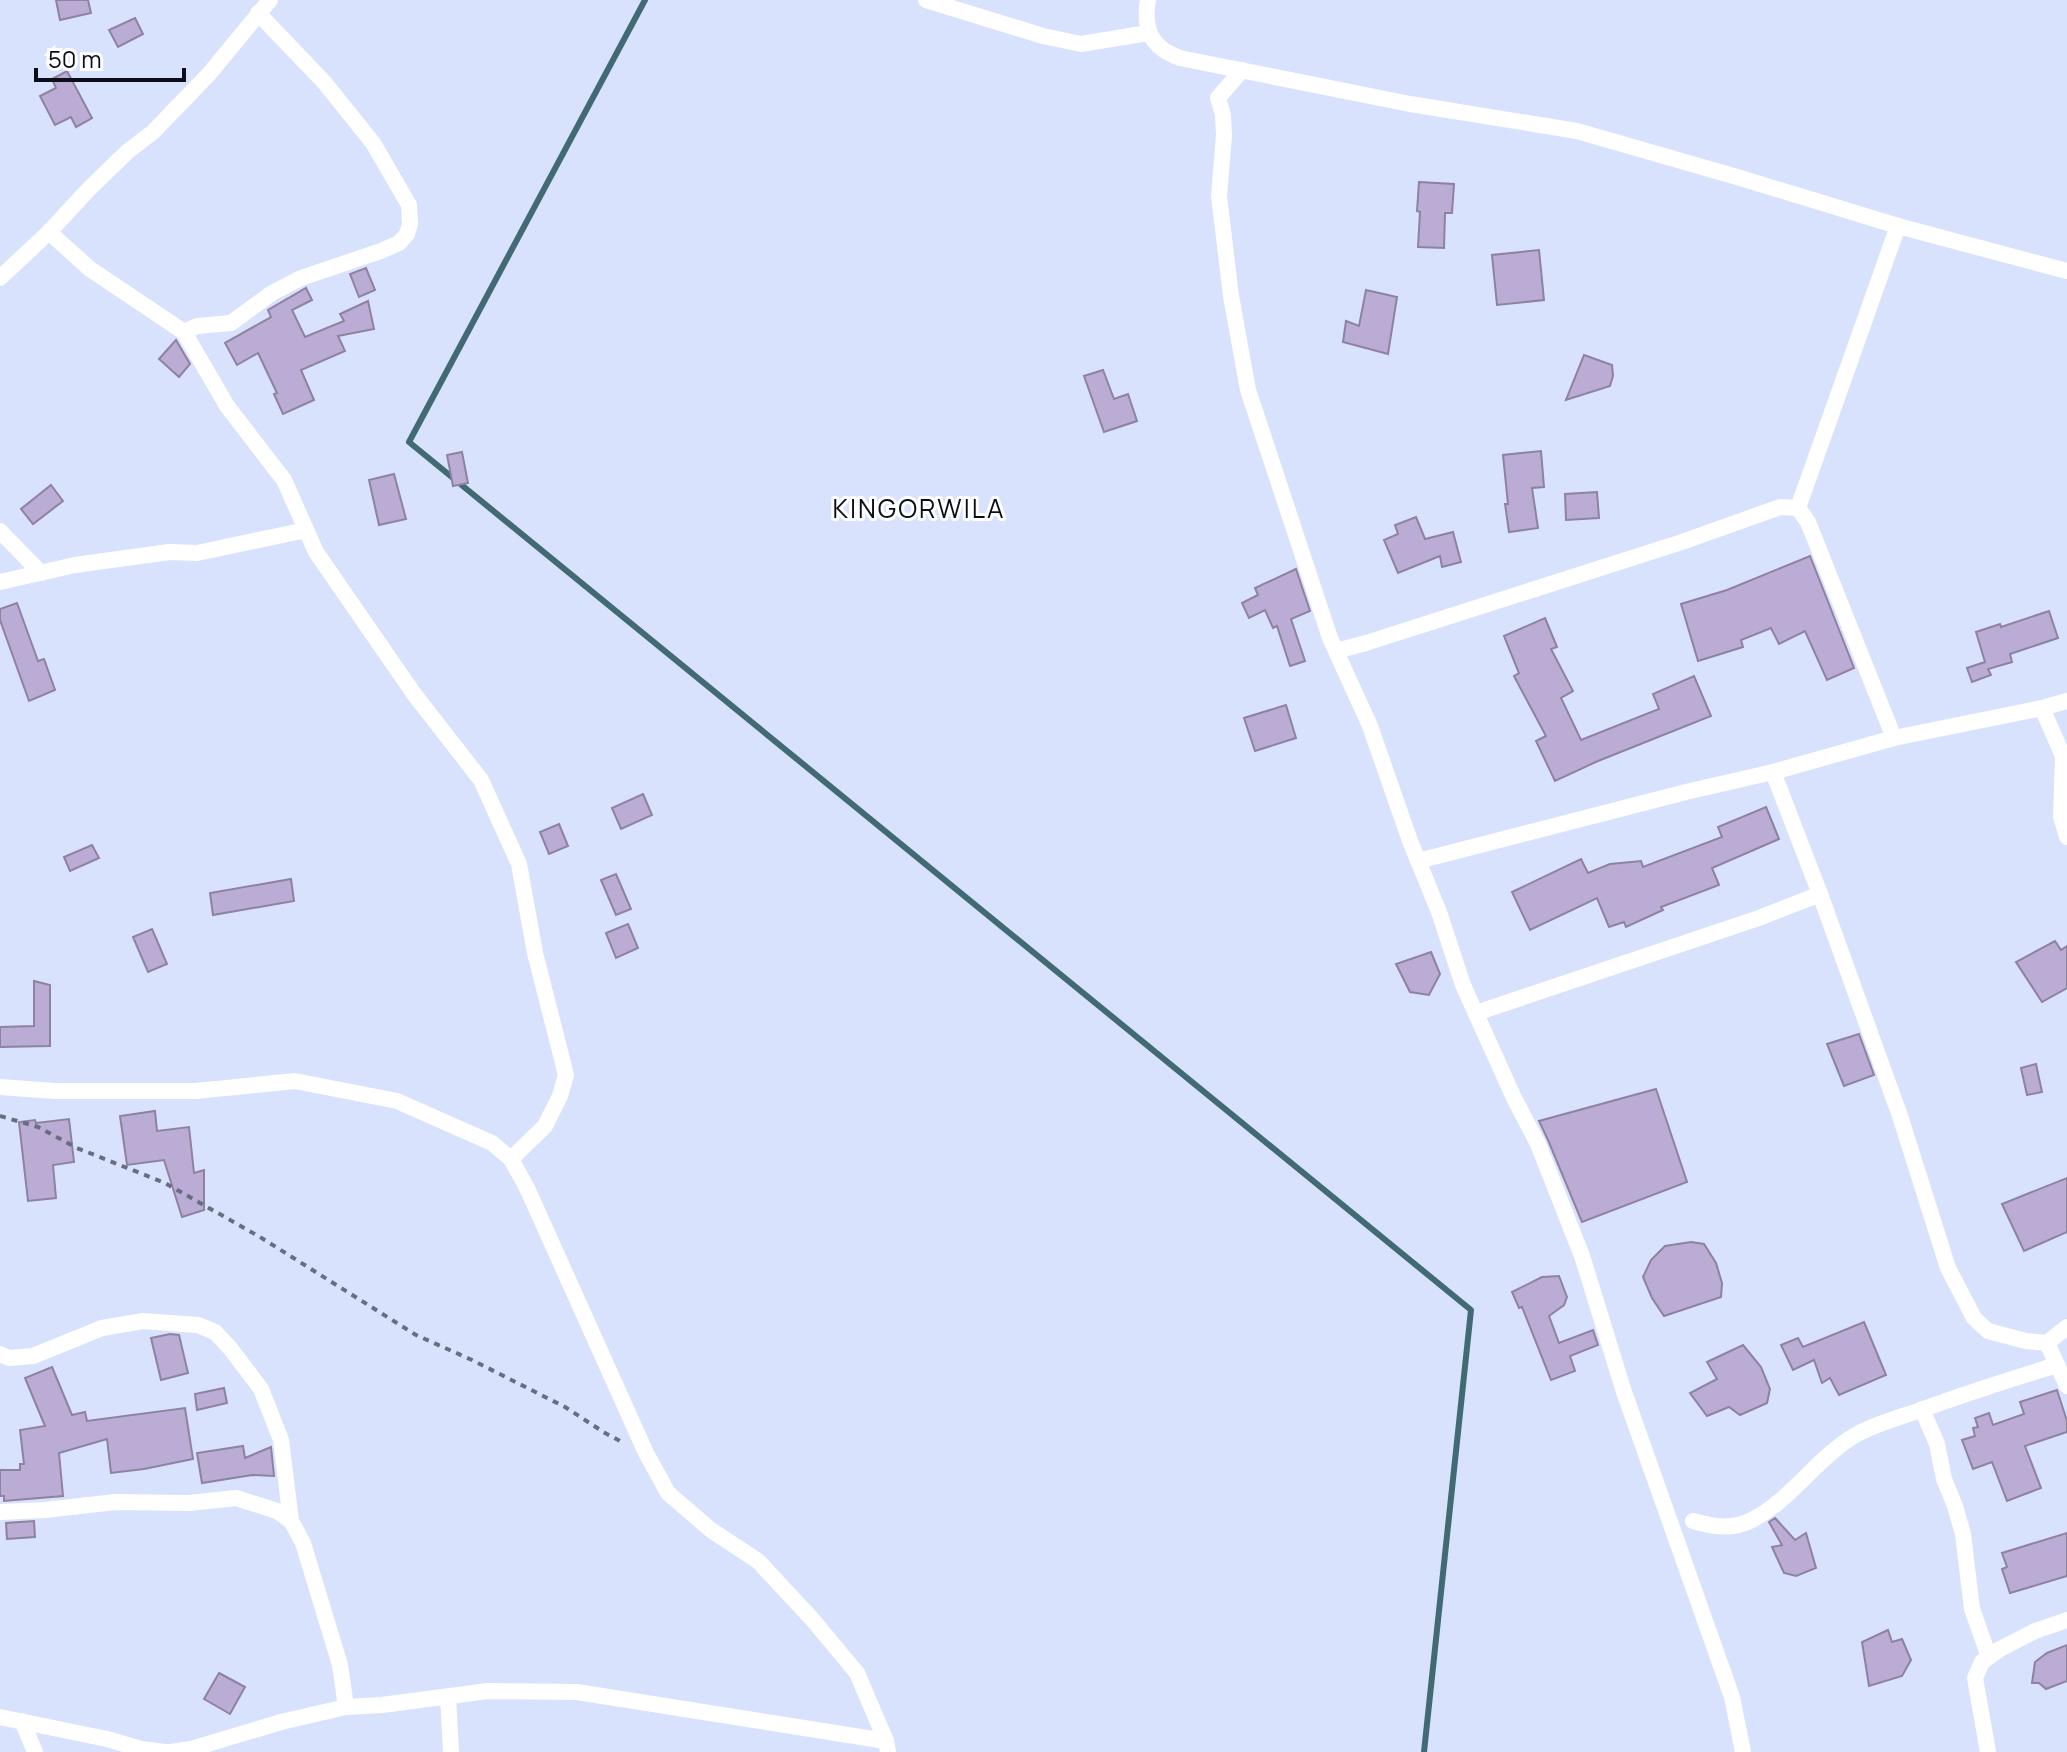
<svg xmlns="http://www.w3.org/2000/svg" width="2067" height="1752" font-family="Manrope,sans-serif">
	<rect width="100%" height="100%" fill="#d9e2fd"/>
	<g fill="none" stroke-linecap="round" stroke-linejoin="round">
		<path stroke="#426a74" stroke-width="6" d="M645 0 409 442 1471 1310 1424 1752"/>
	</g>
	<g fill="#bbacd5" stroke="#8e82a1" stroke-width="2">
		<path d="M56 0H88L91 13 60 20Z"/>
		<path d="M135 18 143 34 118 47 109 30Z"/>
		<path d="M67 71 92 118 76 127 71 117 55 125 40 96 56 88 52 79Z"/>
		<path d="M1419 182 1454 184 1452 213H1445L1444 248 1418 247 1420 212 1417 211Z"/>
		<path d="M1539 250 1544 300 1497 305 1492 255Z"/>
		<path d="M366 268 375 290 359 297 350 274Z"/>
		<path d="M306 288 312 300 292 310 305 337 344 321 340 314 368 301 374 329 338 336 345 351 301 370 314 400 283 414 274 394 277 393 258 353 237 365 225 343 271 317 268 310Z"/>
		<path d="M1366 290 1397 297 1388 354 1343 342 1346 321 1359 326Z"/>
		<path d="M176 340 190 364 179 377 159 359Z"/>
		<path d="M1584 355 1612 365 1613 376 1610 386 1566 400Z"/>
		<path d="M1103 370 1114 399 1128 394 1137 421 1104 432 1084 376Z"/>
		<path d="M1541 451 1544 487 1532 488 1538 528 1509 532 1505 504H1508L1503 455Z"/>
		<path d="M462 452 468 483 453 486 447 455Z"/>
		<path d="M394 474 406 519 379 525 369 480Z"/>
		<path d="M51 485 63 501 33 524 21 509Z"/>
		<path d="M1597 492 1599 518 1566 520 1565 494Z"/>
		<path d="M1416 517 1425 539 1453 532 1461 562 1442 567 1440 556 1398 573 1384 540 1398 534 1395 525Z"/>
		<path d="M1810 556 1854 668 1827 680 1805 631 1779 644 1771 628 1741 640 1743 647 1698 661 1681 604 1727 590Z"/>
		<path d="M1296 569 1310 611 1291 619 1305 661 1290 666 1277 626 1273 628 1265 610 1249 618 1242 603 1258 595 1255 588Z"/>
		<path d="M17 603 38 661 44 659 55 690 29 701 0 620V609Z"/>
		<path d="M2049 611 2058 638 2010 654 2012 662 1988 669 1991 675 1972 682 1967 668 1985 662 1976 632 2000 624 2001 627Z"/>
		<path d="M1545 618 1557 647 1551 649 1573 691 1561 698 1581 740 1659 709 1653 694 1694 676 1711 716 1598 761 1555 781 1536 741 1546 736 1514 676 1519 673 1504 636Z"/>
		<path d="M1286 705 1296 738 1255 751 1244 718Z"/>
		<path d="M643 794 652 815 621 829 612 808Z"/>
		<path d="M1766 807 1779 839 1712 868 1719 885 1661 907 1663 910 1626 927 1624 922 1609 927 1597 898 1530 930 1512 892 1581 859 1588 873 1610 864 1641 861 1643 867 1722 837 1718 827Z"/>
		<path d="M559 824 568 846 549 854 540 832Z"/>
		<path d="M92 845 99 858 70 871 64 857Z"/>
		<path d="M616 874 631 909 616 915 601 880Z"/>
		<path d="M291 879 294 901 213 915 210 893Z"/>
		<path d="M628 924 638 948 616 958 606 933Z"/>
		<path d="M152 929 167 964 148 972 133 937Z"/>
		<path d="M2055 941 2061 950 2067 946V988L2042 1002 2016 962Z"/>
		<path d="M1431 952 1440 974 1429 995 1410 992 1396 964Z"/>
		<path d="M34 981 50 985V1046L0 1047V1027L34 1026Z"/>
		<path d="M1859 1034 1874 1075 1844 1086 1827 1044Z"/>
		<path d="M2036 1064 2042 1092 2027 1095 2021 1068Z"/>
		<path d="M1656 1089 1687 1182 1582 1222 1548 1140 1539 1121Z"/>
		<path d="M155 1111 157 1131 189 1127 194 1173 204 1170V1210L182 1217 164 1160 127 1165 120 1116Z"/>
		<path d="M69 1119 74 1162 53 1165 56 1198 28 1201 19 1122 35 1120 36 1123Z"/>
		<path d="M2067 1178V1232L2024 1251 2002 1204Z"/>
		<path d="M1691 1242 1704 1244 1716 1263 1722 1283 1721 1297 1664 1316 1652 1298 1643 1277 1651 1260 1665 1246Z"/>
		<path d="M1559 1276 1567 1297 1564 1305 1549 1316 1559 1343 1593 1330 1598 1345 1570 1356 1575 1371 1551 1380 1522 1307 1519 1308 1512 1292 1542 1277Z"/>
		<path d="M1864 1322 1886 1375 1839 1395 1830 1378 1822 1383 1814 1360 1793 1370 1781 1345 1798 1338 1803 1347Z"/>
		<path d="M170 1334 179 1335 188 1373 161 1380 151 1338Z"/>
		<path d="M1743 1345 1761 1367 1770 1389 1767 1403 1740 1415 1729 1407 1707 1416 1690 1393 1717 1379 1707 1362Z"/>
		<path d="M52 1367 72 1415 85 1412 87 1421 185 1408 193 1459 144 1469 111 1473 107 1439 59 1453 63 1496 4 1501V1496H0V1470H20V1464H24L20 1430 45 1426 25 1378Z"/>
		<path d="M224 1388 227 1403 197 1410 195 1394Z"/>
		<path d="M2057 1390 2067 1421V1432L2025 1446 2041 1488 2007 1501 1992 1462 1973 1469 1962 1440 1975 1436 1973 1428 1978 1427 1975 1418 1989 1413 1993 1425 2024 1414 2020 1402Z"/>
		<path d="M243 1446 245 1458 271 1447 274 1476 252 1475 202 1483 197 1453Z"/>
		<path d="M1775 1518 1795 1540 1806 1533 1816 1568 1796 1576 1784 1573 1772 1547 1782 1545 1769 1522Z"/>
		<path d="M34 1521 35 1537 7 1539 6 1523Z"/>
		<path d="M2067 1533V1576L2010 1593 2002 1569 2007 1567 2002 1553Z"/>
		<path d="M1888 1630 1892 1642 1902 1639 1911 1660 1902 1676 1869 1686 1862 1642Z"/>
		<path d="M2067 1645V1681L2046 1689 2039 1683H2032L2035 1662 2047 1653Z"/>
		<path d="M219 1673 245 1687 230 1714 204 1699Z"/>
	</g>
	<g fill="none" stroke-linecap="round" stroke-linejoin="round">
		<path stroke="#686e80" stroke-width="4" stroke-dasharray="6 6" stroke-linecap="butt" d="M0 1116 38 1127 77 1148 165 1183 260 1237 416 1335 472 1360 565 1407 605 1433 622 1442"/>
		<g stroke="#fff" stroke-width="16">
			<path d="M926 0 1043 36 1081 44 1148 33"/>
			<path d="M1148 0C1143 29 1151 48 1180 58L1410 104 1577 131 1737 177 1898 226 2067 271"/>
			<path d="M1242 70 1218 98 1223 115 1224 135 1219 196 1231 296 1248 390 1330 638 1370 726 1410 841 1439 912 1463 985 1514 1098 1538 1144 1582 1256 1624 1392 1732 1697 1743 1752"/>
			<path d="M49 232 90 269 184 332 197 326 231 323 272 293 301 278 381 251 399 243 407 234 410 224 409 205 373 143 324 82 258 13"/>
			<path d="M0 278 49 232 88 190 127 152 153 132 209 74 270 0"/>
			<path d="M184 332 227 406 284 480 316 552 414 694 481 780 519 864 535 953 566 1075 560 1096 545 1126 511 1159"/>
			<path d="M1798 508 1898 226"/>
			<path d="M0 531 41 573"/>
			<path d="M0 582 75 565 169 552 197 553 306 530"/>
			<path d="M1336 651 1366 643 1682 542 1780 507 1798 508 1808 522 1894 738"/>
			<path d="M2042 708 2063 756 2061 817 2067 837"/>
			<path d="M1773 772 1820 894 1900 1116 1948 1268 1974 1318 1988 1331 2026 1341 2047 1343 2067 1327"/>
			<path d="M1418 861 1686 792 1773 772 1894 738 2042 708 2067 701"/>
			<path d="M1476 1013 1759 918 1820 894"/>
			<path d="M0 1087 54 1091H196L295 1081 397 1101 492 1143 511 1159 527 1188 646 1453 668 1493 711 1530 758 1561 812 1619 857 1673 886 1741 888 1752"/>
			<path d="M2047 1343 2067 1386"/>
			<path d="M0 1354 9 1358 33 1356 102 1328 143 1321 198 1325 215 1332 230 1348 261 1389 281 1440 291 1521"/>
			<path d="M1922 1409 1937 1444 1944 1479 1955 1506 1963 1534 1972 1609 1989 1657"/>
			<path d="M0 1512 45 1510 115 1502 189 1503 236 1498 277 1511 291 1521 303 1543 340 1665 346 1707"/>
			<path d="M1693 1521C1714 1527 1732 1530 1752 1520 1794 1498 1819 1454 1861 1432 1879 1423 1900 1417 1918 1411 1964 1394 2011 1379 2057 1365"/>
			<path d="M448 1697 451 1752"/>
			<path d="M0 1717 107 1739 141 1749 165 1752"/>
			<path d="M22 1721 35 1752"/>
			<path d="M170 1752 191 1749 281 1722 346 1707 382 1705 488 1691 577 1692 886 1741"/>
			<path d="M1988 1752 1975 1678 1982 1662 2000 1649 2035 1631 2067 1620"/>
		</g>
	</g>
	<g text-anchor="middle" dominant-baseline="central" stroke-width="6" stroke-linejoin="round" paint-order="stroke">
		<g font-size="26" letter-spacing="2" fill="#0b0e1a" stroke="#fff">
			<text x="919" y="508">KINGORWILA</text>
		</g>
	</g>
	<path d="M36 68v12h148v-12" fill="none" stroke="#0b0e1a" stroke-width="4"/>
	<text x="48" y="68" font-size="24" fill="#0b0e1a" stroke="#ffffff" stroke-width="6" paint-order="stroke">50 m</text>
</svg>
